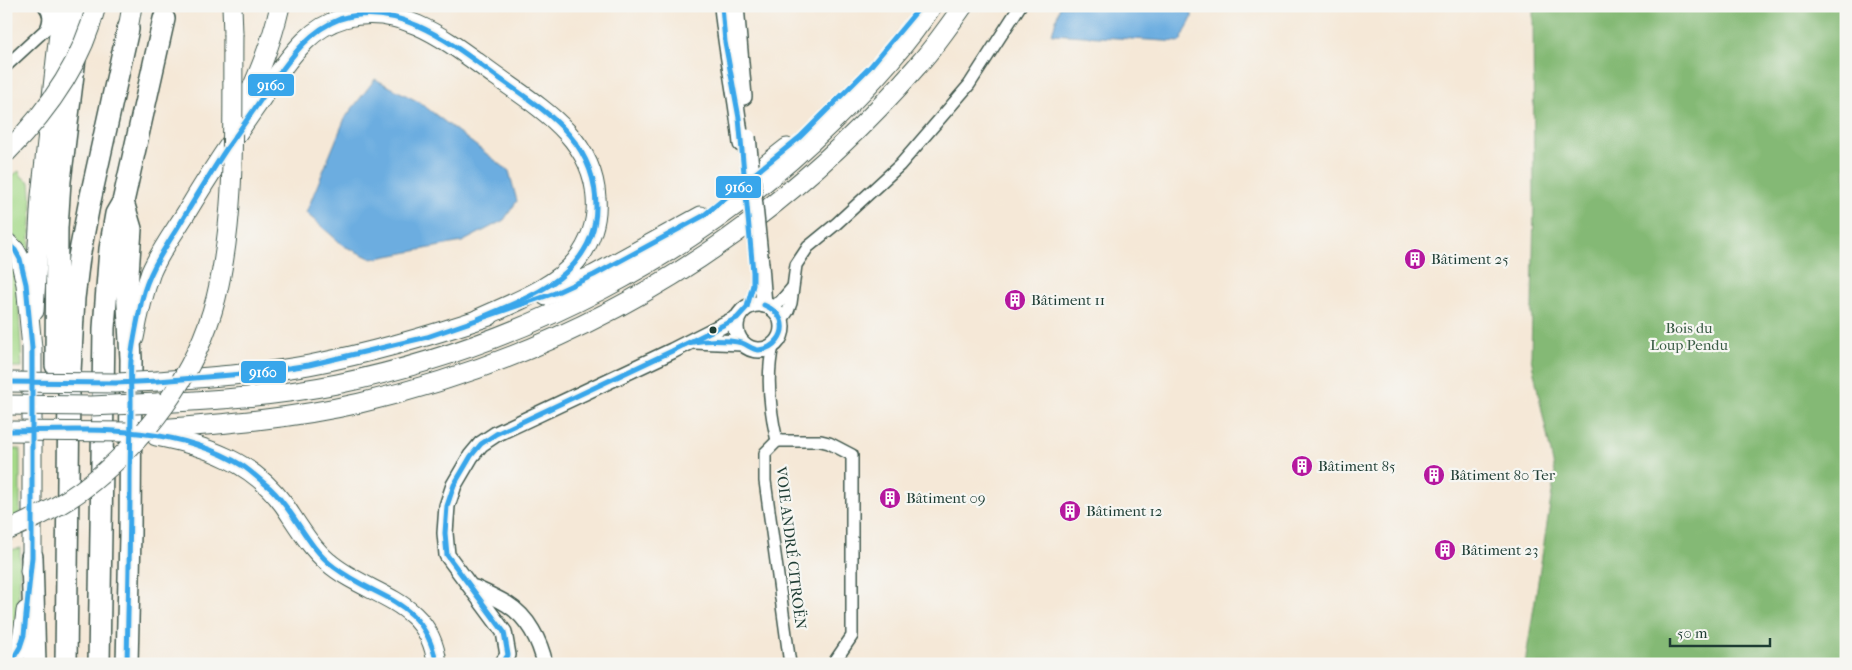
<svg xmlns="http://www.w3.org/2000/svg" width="1852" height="670" font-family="'IM FELL French Canon',serif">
	<rect width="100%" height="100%" fill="#f6f6f2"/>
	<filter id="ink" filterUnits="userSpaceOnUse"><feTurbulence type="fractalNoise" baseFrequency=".02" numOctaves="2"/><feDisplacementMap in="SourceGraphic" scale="10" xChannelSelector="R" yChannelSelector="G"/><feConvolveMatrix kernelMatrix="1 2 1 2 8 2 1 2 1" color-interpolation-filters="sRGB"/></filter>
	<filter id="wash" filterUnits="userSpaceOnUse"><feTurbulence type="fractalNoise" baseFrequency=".0096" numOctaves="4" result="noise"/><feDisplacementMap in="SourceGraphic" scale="20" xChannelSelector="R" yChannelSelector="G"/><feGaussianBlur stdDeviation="1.12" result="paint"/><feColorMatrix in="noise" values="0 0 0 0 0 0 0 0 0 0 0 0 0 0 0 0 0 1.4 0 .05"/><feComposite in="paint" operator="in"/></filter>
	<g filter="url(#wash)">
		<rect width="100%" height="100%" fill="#f5e8d7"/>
		<g fill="#a5d989" stroke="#628b5e">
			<path d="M19 171 22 177 30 182 32 206 29 252 21 242 6 231V180Z"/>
			<path d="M6 255 12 261 18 292 22 367H6Z"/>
			<path d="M6 449H20V518L6 522Z"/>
			<path d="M20 548C20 582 21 615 6 646V551Z"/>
		</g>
		<path fill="#84b975" stroke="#527b54" d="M1533 6H1846V664H1525L1555 473 1531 358 1534 204Z"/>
		<g fill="#6cade0" stroke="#46758a">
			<path d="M1060 6H1172V10L1192 11V18L1180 42 1052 34Z"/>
			<path d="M375 79 419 102 509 171 517 201 504 220 462 242 372 259 344 246 306 213 345 118Z"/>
		</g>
	</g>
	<g filter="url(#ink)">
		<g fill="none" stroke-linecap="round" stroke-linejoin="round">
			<g stroke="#3f574c" stroke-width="14">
				<g id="minor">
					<path d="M6 66 46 29C50 20 50 14 44 6"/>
					<path d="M770 307 780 302 792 288"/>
					<path d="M781 321 788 311 791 303 796 265 808 247 836 224 900 165 969 85 1020 6"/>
					<path d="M773 346C766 376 770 411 777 441H821L829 443 852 455V636L833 664"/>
					<path d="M777 441 765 453V481L790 664"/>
				</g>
			</g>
			<g stroke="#3f574c" stroke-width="18">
				<g id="tertiary">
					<path d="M722 6C726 53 737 98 741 144"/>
					<path d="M736 6 744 97"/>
					<path d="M761 265 764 305"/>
					<circle cx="759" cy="327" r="23"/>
					<path d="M694 341 742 343"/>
					<path d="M475 588C486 593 497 598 507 604 528 617 540 641 545 664"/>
					<path d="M502 664 508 655 504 632 447 555 445 533 447 506 454 485 471 456 481 444 496 434 672 351 737 318"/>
				</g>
			</g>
			<g stroke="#3f574c" stroke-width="21">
				<path id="primary" d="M34 311 41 196 62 6"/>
			</g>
			<g stroke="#3f574c" stroke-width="21">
				<g id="trunk">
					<path d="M232 6 233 34"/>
					<path d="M128 29 132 6"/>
					<path d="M242 111C258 75 271 45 280 6"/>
					<path d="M740 185 787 148"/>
					<path d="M6 242 15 250 20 259 26 284 32 348V557L30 571"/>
					<path d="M546 296 594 275 701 216"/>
					<path d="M134 338C138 316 143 294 151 272 161 249 178 227 191 205 212 170 235 136 259 102 273 81 287 59 305 41 316 30 330 22 344 18 404 2 451 44 496 76 539 107 593 138 596 198 598 221 590 244 576 261 554 289 510 304 478 319"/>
					<path d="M158 381C208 377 259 374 309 365 371 353 430 336 489 316"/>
					<path d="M157 403C217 400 277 396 337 384 522 346 697 255 831 123 868 87 904 49 932 6"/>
					<path d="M134 431C210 425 286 420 360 403 584 351 769 237 919 64 935 46 949 26 963 6"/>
					<path d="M156 436C207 446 253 462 284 505 297 524 310 547 328 562 368 597 430 598 437 664"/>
					<path d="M10 664C22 647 24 631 26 611"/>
				</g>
			</g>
			<g stroke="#3f574c" stroke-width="24">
				<g id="motorway">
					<path d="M123 202 131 229 127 288 131 359 130 534 127 664"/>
					<path d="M62 376 56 365 57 228 60 181 79 25 80 6"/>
					<path d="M32 557 35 664"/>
					<path d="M66 664 69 390 74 298 79 257 89 205 128 29"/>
					<path d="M99 664 104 328 110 249 116 214 123 202 164 19"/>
				</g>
			</g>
			<use href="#minor" stroke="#fff" stroke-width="11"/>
			<use href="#tertiary" stroke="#fff" stroke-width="15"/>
			<use href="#primary" stroke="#fff" stroke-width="19"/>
			<use href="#trunk" stroke="#fff" stroke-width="19"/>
			<use href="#motorway" stroke="#fff" stroke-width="21"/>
			<g stroke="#3f574c" stroke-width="18" stroke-linecap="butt">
				<path id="tertiary-bridge" d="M748 137 761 265"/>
			</g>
			<g stroke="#3f574c" stroke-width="21" stroke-linecap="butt">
				<g id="trunk-bridge">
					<path d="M6 153C47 112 82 63 96 6"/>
					<path d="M6 382 116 383 158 381"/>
					<path d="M6 405 91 406 157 403"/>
					<path d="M6 431 133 432"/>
					<path d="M6 531C32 520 59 507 82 490 144 443 197 374 216 298 237 212 232 122 233 34"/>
				</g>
			</g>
			<use href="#tertiary-bridge" stroke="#fff" stroke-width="15"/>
			<use href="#trunk-bridge" stroke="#fff" stroke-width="19"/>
			<g stroke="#f6f6f2" stroke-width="9">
				<g id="bus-1">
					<path d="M6 242 15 250 20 259 26 284 32 348V557L24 635 20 647 10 664"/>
					<path d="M684 345C695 339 729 340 742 343 748 345 752 350 759 350 774 349 786 334 781 320 778 312 771 308 764 305"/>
					<path d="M6 382 116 383 158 381 255 373 309 365 427 337 555 293 594 275 703 216 800 137 870 67 921 6"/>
					<path d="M6 431C85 430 173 423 243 466 252 472 261 481 270 488 295 511 306 546 334 567 380 602 422 596 437 664"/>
					<path d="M127 664C128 604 130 544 130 484 130 457 131 430 131 403 131 389 130 374 131 360 133 340 138 318 142 299 149 270 166 247 181 222 196 197 211 172 227 148 240 130 253 111 266 92 287 64 305 32 340 19 399 0 452 44 496 76 545 111 596 140 596 207 596 228 588 248 574 264 550 292 511 304 478 319"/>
					<path d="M502 664 508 655 504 632 447 555 445 533 447 506 454 485 471 456 481 444 496 434 672 351 737 318 747 307 753 285V272L739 118 725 42 722 6"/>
				</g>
			</g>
			<use href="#bus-1" stroke="#38a6eb" stroke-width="5"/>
		</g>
	</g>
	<defs>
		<g id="building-disc" transform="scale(1.125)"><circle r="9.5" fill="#b5179e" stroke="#f6f6f2"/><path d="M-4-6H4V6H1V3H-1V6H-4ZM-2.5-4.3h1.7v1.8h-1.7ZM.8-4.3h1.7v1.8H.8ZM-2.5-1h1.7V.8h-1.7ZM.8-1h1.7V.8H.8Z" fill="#fff"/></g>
	</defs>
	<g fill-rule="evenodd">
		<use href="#building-disc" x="1415" y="259"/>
		<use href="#building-disc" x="1015" y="300"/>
		<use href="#building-disc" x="1302" y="466"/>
		<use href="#building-disc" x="1434" y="475"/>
		<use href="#building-disc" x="890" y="498"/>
		<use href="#building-disc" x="1070" y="511"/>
		<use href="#building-disc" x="1445" y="550"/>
	</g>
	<circle fill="#1f3d34" stroke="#f6f6f2" stroke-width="2" cx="713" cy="330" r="4.5"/>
	<g text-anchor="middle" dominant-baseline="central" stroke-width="4.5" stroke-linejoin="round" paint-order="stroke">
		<g font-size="15" fill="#1f3d34" stroke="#f6f6f2" text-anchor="start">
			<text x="1431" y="259">Bâtiment 25</text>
			<text x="1031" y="300">Bâtiment 11</text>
			<text x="1318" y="466">Bâtiment 85</text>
			<text x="1450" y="475">Bâtiment 80 Ter</text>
			<text x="906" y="498">Bâtiment 09</text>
			<text x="1086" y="511">Bâtiment 12</text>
			<text x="1461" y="550">Bâtiment 23</text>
		</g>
		<g font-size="15" fill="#3a5c45" stroke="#f6f6f2">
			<text x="1689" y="328">Bois du<tspan x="1689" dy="17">Loup Pendu</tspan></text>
		</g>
		<g font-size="15" fill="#1f3d34" stroke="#f6f6f2">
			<text transform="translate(791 548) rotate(83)">VOIE ANDRÉ CITROËN</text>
		</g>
	</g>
	<g stroke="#f6f6f2" stroke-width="2">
		<rect x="247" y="73" width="48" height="24" rx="5" fill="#38a6eb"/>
		<rect x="715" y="175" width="47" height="24" rx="5" fill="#38a6eb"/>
		<rect x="240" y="360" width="47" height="24" rx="5" fill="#38a6eb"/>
	</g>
	<g font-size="14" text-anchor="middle" font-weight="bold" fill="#fff">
		<text x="271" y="90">9160</text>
		<text x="739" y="192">9160</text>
		<text x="263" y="377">9160</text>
	</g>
	<rect width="1852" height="670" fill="none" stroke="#f6f6f2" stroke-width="25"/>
	<path d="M1670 638v8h100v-8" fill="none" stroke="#1f3d34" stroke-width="2.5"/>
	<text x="1677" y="638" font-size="15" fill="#1f3d34" stroke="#f6f6f2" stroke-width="4" paint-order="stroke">50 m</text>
</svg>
